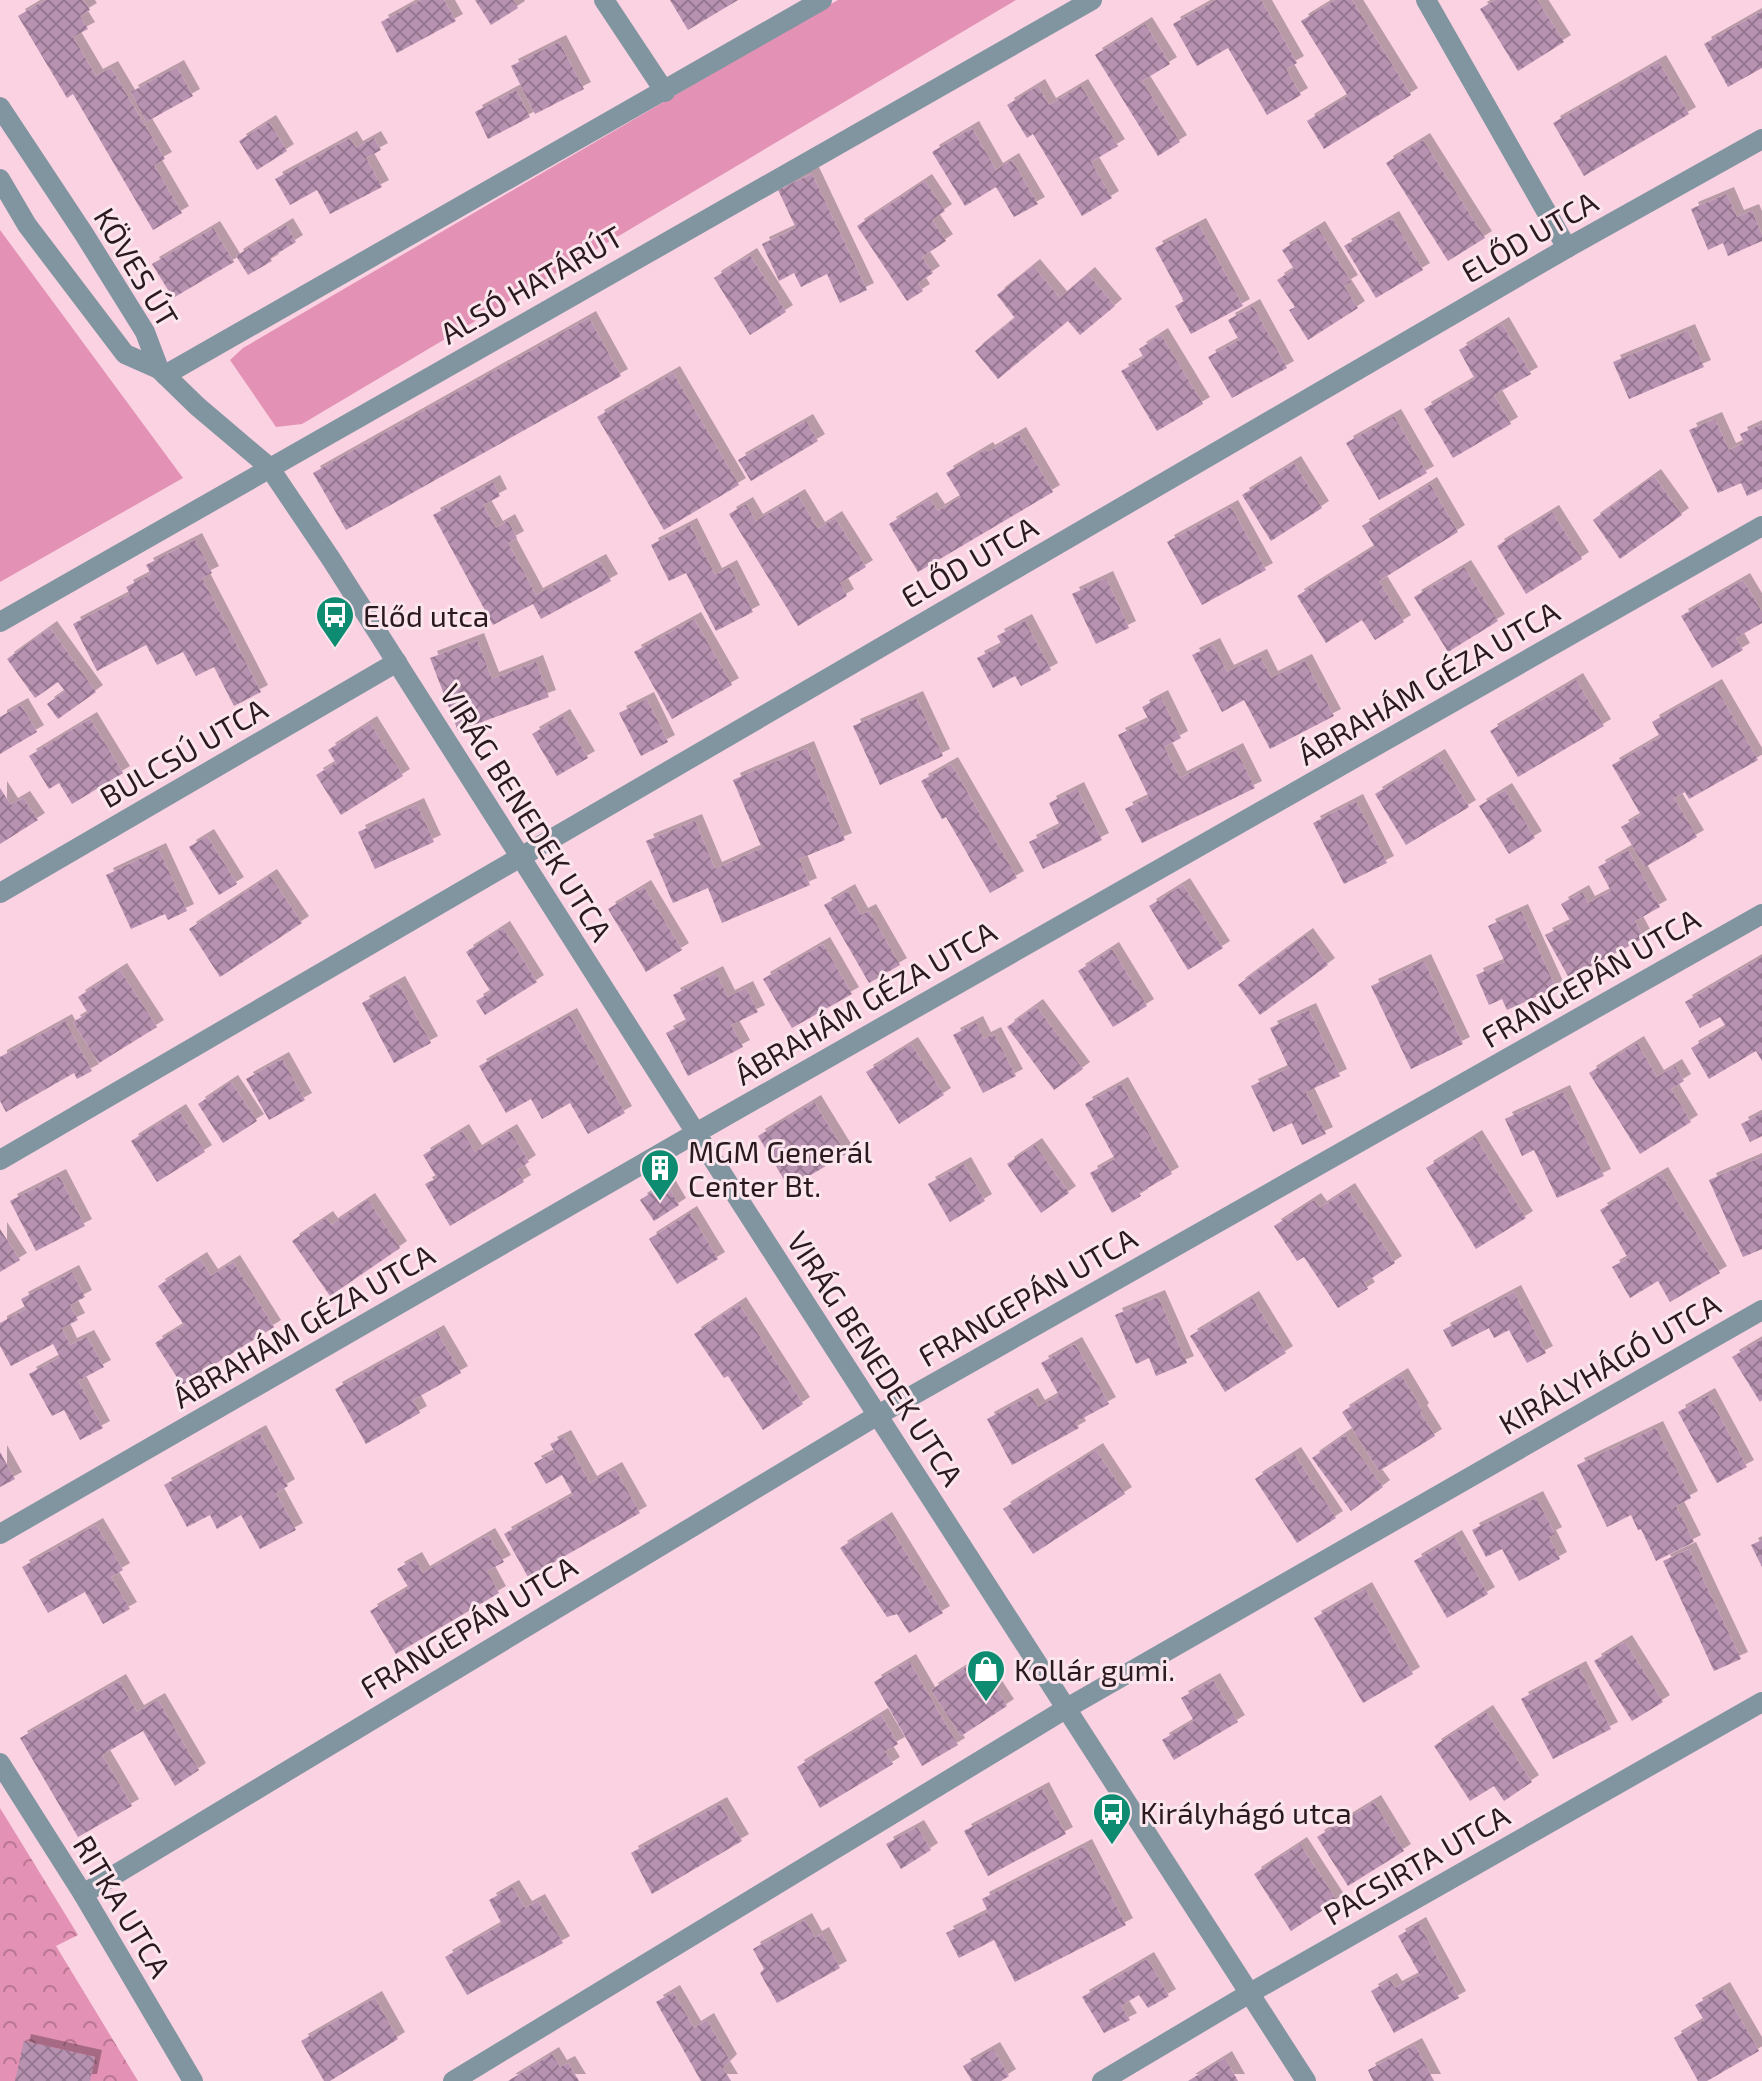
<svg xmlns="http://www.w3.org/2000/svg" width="1762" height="2081" font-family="'Exo 2',sans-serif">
	<defs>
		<pattern id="park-crowns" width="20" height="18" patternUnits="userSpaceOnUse" patternTransform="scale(2)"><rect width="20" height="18" fill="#e391b4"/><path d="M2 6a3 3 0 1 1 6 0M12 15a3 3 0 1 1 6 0" fill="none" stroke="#b87692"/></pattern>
		<pattern id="building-cross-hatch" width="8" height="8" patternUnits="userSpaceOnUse" patternTransform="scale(2)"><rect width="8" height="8" fill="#b892b1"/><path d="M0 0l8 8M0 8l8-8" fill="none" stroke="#967690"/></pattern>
		<filter id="shadow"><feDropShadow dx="7" dy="-7" stdDeviation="0" flood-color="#0004"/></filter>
	</defs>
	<rect width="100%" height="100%" fill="#fbd2e2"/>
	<g fill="#e391b4">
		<path d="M838 0H1016L302 424 276 427 230 360 243 348Z"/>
		<path d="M0 230 183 478 0 582Z"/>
	</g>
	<path fill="url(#park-crowns)" d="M0 1808 78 1935 56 1946 138 2081H0Z"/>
	<g fill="url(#building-cross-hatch)" filter="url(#shadow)">
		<path d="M45 0H83L90 10 80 16 88 29 73 37 96 76 111 68 165 159 154 165 182 213 153 230 73 94 67 98 18 16Z"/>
		<path d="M421 0H444L456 21 397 53 381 22Z"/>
		<path d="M475 0H513L518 8 491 25Z"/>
		<path d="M670 0H738L688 30Z"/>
		<path d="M1216 0H1261L1297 63 1286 69 1301 95 1267 115 1228 48 1197 66 1173 24Z"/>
		<path d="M1335 0H1352L1411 95 1324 149 1307 121 1348 96 1301 21Z"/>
		<path d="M1495 0H1537L1564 42 1518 71 1480 9Z"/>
		<path d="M1762 11V68L1728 87 1704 44Z"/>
		<path d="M1145 24 1170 64 1142 81 1180 142 1158 156 1095 55Z"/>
		<path d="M559 42 584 89 535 114 511 66Z"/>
		<path d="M1659 62 1689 114 1584 176 1553 123Z"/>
		<path d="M177 67 193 96 146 122 131 92Z"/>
		<path d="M1038 86 1049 105 1081 86 1118 146 1091 162 1112 198 1082 216 1033 134 1027 138 1007 105Z"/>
		<path d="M516 90 530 117 488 139 475 112Z"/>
		<path d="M269 122 287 151 257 170 239 141Z"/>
		<path d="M972 128 996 170 1012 160 1038 204 1014 217 996 187 965 206 932 152Z"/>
		<path d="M350 138 356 148 374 138 381 150 366 158 382 187 330 214 317 190 290 205 275 179Z"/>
		<path d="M1423 140 1485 238 1448 261 1386 163Z"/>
		<path d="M812 174 867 290 840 303 827 274 801 287 794 273 779 281 762 244 796 228 778 190Z"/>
		<path d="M925 181 945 211 932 220 946 241 922 257 933 273 918 283 923 291 907 301 857 226Z"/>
		<path d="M1727 194 1737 217 1752 211 1762 235V241L1728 256 1723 243 1708 250 1691 209Z"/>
		<path d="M1392 218 1423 270 1376 298 1344 246Z"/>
		<path d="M286 225 296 242 270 258 272 261 248 275 236 256Z"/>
		<path d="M1199 225 1243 306 1191 334 1175 306 1184 301 1155 248Z"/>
		<path d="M213 228 234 262 173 298 152 264Z"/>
		<path d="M1318 228 1351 282 1344 286 1358 308 1308 340 1289 310 1295 307 1277 280 1294 269 1282 250Z"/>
		<path d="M750 255 786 312 750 335 714 278Z"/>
		<path d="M1033 266 1060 298 1088 274 1115 306 1080 335 1068 321 998 379 975 351 1015 318 997 295Z"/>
		<path d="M1253 306 1287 368 1232 398 1208 357 1239 340 1228 320Z"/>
		<path d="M589 318 621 376 346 530 313 473Z"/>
		<path d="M1502 324 1531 374 1494 395 1511 424 1453 458 1424 409 1475 379 1459 350Z"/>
		<path d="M1688 331 1704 367 1629 399 1613 362Z"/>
		<path d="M1161 335 1203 404 1157 431 1121 371 1144 358 1139 349Z"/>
		<path d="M673 373 739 485 664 530 597 417Z"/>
		<path d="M1394 416 1427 473 1379 500 1346 443Z"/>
		<path d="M1715 419 1729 450 1744 443 1740 434 1762 424V489L1747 496 1741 483 1718 493 1689 430Z"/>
		<path d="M806 421 818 441 751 481 738 460Z"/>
		<path d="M1019 434 1053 492 918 572 889 524 930 499 938 511 961 497 946 473 986 449 988 452Z"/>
		<path d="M1294 463 1322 508 1271 541 1242 495Z"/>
		<path d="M1654 476 1682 515 1620 559 1593 520Z"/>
		<path d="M493 482 500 496 483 505 496 528 508 521 517 538 508 543 536 595 599 561 611 581 541 619 533 604 493 625 433 515Z"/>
		<path d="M1430 484 1458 532 1379 581 1404 622 1375 640 1362 620 1326 643 1297 596 1375 547 1362 526Z"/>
		<path d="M798 496 818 529 835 518 866 567 840 583 847 596 798 626 729 514 746 504 756 521Z"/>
		<path d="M1231 507 1266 570 1202 605 1167 542Z"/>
		<path d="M1552 512 1582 559 1526 594 1497 546Z"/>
		<path d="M690 525 715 575 730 567 753 612 716 631 686 573 669 581 651 545Z"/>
		<path d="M195 540 212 573 202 578 261 692 234 706 214 667 196 676 183 652 157 665 146 645 97 671 73 624 130 594 126 587 151 574 146 565Z"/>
		<path d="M1464 567 1498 621 1448 652 1414 597Z"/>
		<path d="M1106 578 1129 628 1096 644 1072 594Z"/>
		<path d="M1743 580 1762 612V623L1736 638 1743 650 1712 668 1681 616Z"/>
		<path d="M694 619 732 685 672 719 634 652Z"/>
		<path d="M1025 621 1051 670 1021 686 1015 676 993 688 977 658 1002 645 997 636Z"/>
		<path d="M50 628 96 692 58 719 47 704 65 691 58 682 35 698 7 659Z"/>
		<path d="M477 640 492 679 536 662 549 697 458 731 430 658Z"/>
		<path d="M1213 645 1227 672 1260 656 1271 678 1305 661 1334 716 1270 749 1244 700 1222 712 1192 655Z"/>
		<path d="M1576 680 1604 726 1518 777 1490 731Z"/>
		<path d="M1715 686 1758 760 1689 799 1685 792 1674 798 1697 837 1645 867 1621 827 1641 815 1612 765 1660 737 1652 722Z"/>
		<path d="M1161 697 1181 738 1164 747 1180 778 1236 750 1255 788 1142 843 1125 809 1149 797 1118 735 1149 720 1142 707Z"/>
		<path d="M916 698 943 756 880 785 853 726Z"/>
		<path d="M647 699 668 742 641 756 619 713Z"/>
		<path d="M21 705 37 732 0 754V717Z"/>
		<path d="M563 716 588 758 557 776 532 734Z"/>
		<path d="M90 719 123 773 72 804 59 783 49 789 29 756Z"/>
		<path d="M370 723 403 776 341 815 316 775 336 763 328 750Z"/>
		<path d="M807 748 845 840 799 859 810 885 722 923 708 888 673 903 646 841 695 821 715 869 762 848 733 780Z"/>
		<path d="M1438 756 1469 807 1406 845 1375 794Z"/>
		<path d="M951 764 1017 878 990 893 946 817 942 819 921 781Z"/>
		<path d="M0 788 11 805 23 798 38 820 0 844Z"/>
		<path d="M1077 789 1102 840 1043 869 1029 842 1060 826 1049 803Z"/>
		<path d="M1505 790 1535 838 1509 854 1479 806Z"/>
		<path d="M1356 801 1387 863 1344 884 1313 823Z"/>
		<path d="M417 805 434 842 375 869 358 832Z"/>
		<path d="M207 836 237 884 219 895 189 847Z"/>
		<path d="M159 850 187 911 168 920 165 914 131 929 106 875Z"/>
		<path d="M1628 850 1660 907 1635 921 1644 938 1569 978 1545 935 1571 922 1561 904 1582 892 1588 903 1611 891 1598 867Z"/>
		<path d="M270 876 302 923 220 977 189 929Z"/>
		<path d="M1183 885 1223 948 1188 970 1149 906Z"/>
		<path d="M644 887 682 950 646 972 608 909Z"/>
		<path d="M848 891 861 915 869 911 900 965 869 983 824 905Z"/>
		<path d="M1521 911 1556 988 1507 1010 1502 999 1489 1005 1476 975 1505 962 1488 926Z"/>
		<path d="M503 928 537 982 485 1015 476 1001 491 992 466 952Z"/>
		<path d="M1306 935 1328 965 1260 1015 1238 985Z"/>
		<path d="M823 944 852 994 792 1028 763 979Z"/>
		<path d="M1112 949 1147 1006 1113 1027 1078 971Z"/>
		<path d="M1762 957V1061L1756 1051 1709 1079 1691 1048 1726 1027 1720 1017 1700 1028 1685 1002Z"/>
		<path d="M1424 961 1463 1044 1411 1069 1371 986Z"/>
		<path d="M120 970 157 1027 99 1063 73 1022 88 1013 78 997Z"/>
		<path d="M716 973 728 997 746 988 758 1012 731 1025 743 1047 688 1076 666 1033 687 1022 673 995Z"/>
		<path d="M398 983 431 1043 394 1063 362 1003Z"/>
		<path d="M1036 1006 1083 1069 1054 1090 1007 1027Z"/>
		<path d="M1309 1010 1340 1076 1306 1092 1326 1134 1302 1145 1292 1123 1273 1132 1251 1086 1289 1068 1270 1028Z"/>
		<path d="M570 1015 625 1113 588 1134 570 1103 542 1119 531 1099 506 1113 479 1066Z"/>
		<path d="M65 1021 92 1071 77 1079 74 1073 6 1112 0 1101V1057Z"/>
		<path d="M976 1023 984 1039 994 1034 1016 1076 983 1093 953 1035Z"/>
		<path d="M1637 1043 1657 1077 1675 1066 1684 1081 1671 1089 1691 1122 1640 1154 1589 1073Z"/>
		<path d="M911 1044 944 1095 899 1124 866 1072Z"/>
		<path d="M282 1059 305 1100 269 1120 246 1079Z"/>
		<path d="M231 1082 257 1121 223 1143 198 1104Z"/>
		<path d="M1121 1084 1172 1174 1139 1193 1141 1196 1112 1213 1090 1173 1115 1159 1085 1104Z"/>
		<path d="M1563 1092 1604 1176 1557 1198 1534 1150 1522 1156 1505 1119Z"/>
		<path d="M814 1102 846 1154 789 1188 758 1136Z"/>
		<path d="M179 1111 205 1152 157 1182 131 1141Z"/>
		<path d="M1762 1113V1136L1750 1142 1741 1124Z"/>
		<path d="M462 1131 475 1152 510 1131 529 1162 517 1170 524 1182 450 1226 425 1184 437 1178 423 1155Z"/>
		<path d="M1475 1137 1526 1218 1476 1249 1426 1168Z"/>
		<path d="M1035 1145 1069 1193 1041 1213 1007 1164Z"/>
		<path d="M1762 1157V1249L1743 1257 1709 1180Z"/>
		<path d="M964 1164 985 1201 950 1222 928 1184Z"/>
		<path d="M1661 1174 1720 1273 1670 1302 1658 1281 1630 1298 1612 1267 1628 1258 1600 1210Z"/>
		<path d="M59 1176 85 1226 36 1251 10 1201Z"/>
		<path d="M666 1183 679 1205 654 1221 640 1200Z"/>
		<path d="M1348 1190 1395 1263 1364 1283 1368 1289 1338 1308 1304 1257 1297 1261 1274 1226 1314 1200 1320 1208Z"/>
		<path d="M368 1200 400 1248 330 1296 292 1241 326 1218 331 1225Z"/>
		<path d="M690 1213 718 1259 677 1284 649 1239Z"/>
		<path d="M0 1229 20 1260 0 1272Z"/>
		<path d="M200 1259 211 1276 233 1262 274 1327 182 1385 155 1343 184 1325 158 1286Z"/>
		<path d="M72 1272 85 1297 70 1305 78 1320 62 1328 70 1345 87 1337 104 1367 78 1381 103 1428 80 1440 64 1410 52 1416 29 1374 60 1357 53 1344 11 1366 0 1346V1323L26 1309 21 1299Z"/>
		<path d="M1514 1292 1546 1353 1527 1363 1509 1330 1494 1338 1489 1328 1452 1347 1443 1330Z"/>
		<path d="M1158 1297 1187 1363 1156 1376 1149 1358 1136 1364 1115 1315Z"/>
		<path d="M1252 1298 1286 1353 1225 1392 1190 1336Z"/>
		<path d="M739 1304 803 1404 763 1430 728 1376 724 1378 694 1334Z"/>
		<path d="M437 1332 461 1373 413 1400 420 1413 366 1444 335 1389Z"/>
		<path d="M1762 1339V1400L1760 1402 1732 1357Z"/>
		<path d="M1075 1344 1109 1404 1076 1422 1079 1428 1012 1465 987 1419 1031 1395 1038 1407 1059 1395 1041 1363Z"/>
		<path d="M1401 1375 1422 1410 1420 1412 1435 1436 1379 1471 1342 1412Z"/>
		<path d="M1708 1395 1747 1467 1717 1483 1678 1412Z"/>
		<path d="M1656 1428 1691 1498 1676 1506 1694 1542 1656 1561 1641 1529 1638 1530 1631 1515 1607 1527 1577 1465Z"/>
		<path d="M259 1432 288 1486 276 1493 296 1530 260 1549 241 1515 217 1529 210 1515 187 1527 164 1485Z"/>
		<path d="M1345 1435 1383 1487 1351 1511 1312 1458Z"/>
		<path d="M564 1437 590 1483 615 1469 640 1513 528 1577 504 1534 573 1495 562 1475 546 1484 534 1463 555 1452 550 1444Z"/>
		<path d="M1096 1450 1125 1494 1033 1554 1003 1509Z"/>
		<path d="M0 1452 15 1479 0 1487Z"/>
		<path d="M1294 1454 1336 1518 1297 1543 1255 1479Z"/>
		<path d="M1536 1498 1555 1534 1549 1537 1560 1559 1519 1581 1502 1549 1486 1557 1472 1530Z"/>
		<path d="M885 1519 943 1613 909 1633 897 1614 887 1617 840 1548Z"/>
		<path d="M96 1525 123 1570 111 1577 130 1609 103 1624 85 1592 48 1613 22 1567Z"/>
		<path d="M488 1535 504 1562 487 1571 499 1593 396 1654 370 1611 409 1588 397 1569 415 1559 423 1573Z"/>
		<path d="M1455 1537 1488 1594 1447 1618 1414 1561Z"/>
		<path d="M1762 1540V1567L1751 1545Z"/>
		<path d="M1689 1549 1741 1659 1714 1671 1663 1561Z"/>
		<path d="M1365 1589 1413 1674 1363 1703 1314 1618Z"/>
		<path d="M1625 1642 1663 1702 1632 1721 1594 1661Z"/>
		<path d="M977 1660 1007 1706 961 1736 931 1690Z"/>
		<path d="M909 1661 958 1745 922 1766 874 1682Z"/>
		<path d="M1579 1668 1611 1729 1553 1759 1521 1699Z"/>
		<path d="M1213 1680 1238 1722 1174 1760 1162 1740 1194 1721 1181 1698Z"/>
		<path d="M119 1681 137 1712 158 1700 199 1770 175 1786 143 1731 102 1755 132 1806 78 1837 20 1738Z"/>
		<path d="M1486 1712 1532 1782 1504 1801 1494 1786 1470 1801 1434 1746Z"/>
		<path d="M881 1715 898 1744 885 1751 893 1764 820 1808 797 1767Z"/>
		<path d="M1042 1789 1066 1834 988 1876 964 1831Z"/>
		<path d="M1374 1802 1404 1851 1348 1886 1317 1837Z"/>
		<path d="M720 1804 742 1841 652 1894 631 1853Z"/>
		<path d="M917 1827 931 1850 901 1869 886 1844Z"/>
		<path d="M1300 1844 1337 1901 1291 1931 1254 1874Z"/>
		<path d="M1085 1846 1126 1925 1015 1982 994 1940 959 1958 946 1933 988 1912 982 1899Z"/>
		<path d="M512 1887 525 1908 538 1901 563 1943 467 1995 445 1957 502 1924 489 1900Z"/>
		<path d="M805 1920 815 1938 822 1934 840 1968 777 2003 760 1973 764 1969 753 1949Z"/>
		<path d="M1419 1924 1459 1998 1394 2033 1371 1991 1390 1980 1395 1988 1420 1975 1398 1936Z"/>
		<path d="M1147 1959 1169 1996 1148 2008 1139 1995 1121 2006 1130 2020 1104 2033 1082 1997Z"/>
		<path d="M1723 1989 1759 2051 1707 2081H1698L1674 2038 1704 2020 1695 2005Z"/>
		<path d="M673 1992 694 2028 707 2020 730 2061 723 2068 731 2081H701L656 2002Z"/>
		<path d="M375 1998 398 2039 330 2081H324L301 2041Z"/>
		<path d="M24 2041 95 2057 90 2081H15Z"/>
		<path d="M1415 2045 1434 2081H1373L1368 2070Z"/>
		<path d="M993 2049 1009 2076 1001 2081H972L963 2066Z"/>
		<path d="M552 2054 560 2067 568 2063 579 2081H508Z"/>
		<path d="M1225 2058 1238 2081H1188Z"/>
	</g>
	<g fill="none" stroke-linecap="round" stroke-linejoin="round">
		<g stroke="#8195a0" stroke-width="20">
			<path d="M604 0 665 92"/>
			<path d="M1426 0 1567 248"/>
			<path d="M0 107 84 234 145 332 159 369 197 406 269 467 331 559 696 1133 1306 2081"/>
			<path d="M0 179 27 225 125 354 159 369"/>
			<path d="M165 375 822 0"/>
			<path d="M0 622 1092 0"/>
			<path d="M0 893 397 662"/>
			<path d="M0 1160 1567 248 1762 139"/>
			<path d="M0 1534 696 1133 1762 526"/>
			<path d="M0 1763 83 1894 193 2081"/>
			<path d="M83 1894 878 1415 1762 914"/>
			<path d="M453 2081 1067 1708 1762 1310"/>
			<path d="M1102 2081 1250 1993 1762 1702"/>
		</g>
	</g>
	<defs>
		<g id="bus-pin" transform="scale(2)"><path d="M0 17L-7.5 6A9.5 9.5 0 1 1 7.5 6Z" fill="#0d8c71" stroke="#fbe6ee"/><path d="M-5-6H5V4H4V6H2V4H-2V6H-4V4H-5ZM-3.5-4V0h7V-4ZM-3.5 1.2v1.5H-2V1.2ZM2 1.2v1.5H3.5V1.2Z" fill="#fff"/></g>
		<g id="building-pin" transform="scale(2)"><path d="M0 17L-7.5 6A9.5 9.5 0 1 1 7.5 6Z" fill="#0d8c71" stroke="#fbe6ee"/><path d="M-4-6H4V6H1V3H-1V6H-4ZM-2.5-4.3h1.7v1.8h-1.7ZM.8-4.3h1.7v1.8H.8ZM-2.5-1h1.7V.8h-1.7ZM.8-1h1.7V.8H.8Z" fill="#fff"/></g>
		<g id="shop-pin" transform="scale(2)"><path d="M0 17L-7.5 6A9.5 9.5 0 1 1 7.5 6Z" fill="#0d8c71" stroke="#fbe6ee"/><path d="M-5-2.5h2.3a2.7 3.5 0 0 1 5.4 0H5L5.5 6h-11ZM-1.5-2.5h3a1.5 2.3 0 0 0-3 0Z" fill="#fff"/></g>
	</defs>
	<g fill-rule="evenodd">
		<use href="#bus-pin" x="335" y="615"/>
		<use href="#building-pin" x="660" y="1168"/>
		<use href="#shop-pin" x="986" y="1669"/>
		<use href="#bus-pin" x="1112" y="1812"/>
	</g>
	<g text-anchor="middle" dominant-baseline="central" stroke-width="6" stroke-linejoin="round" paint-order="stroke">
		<g font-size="30" fill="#2b1920" stroke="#fbe6ee">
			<text transform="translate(1529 236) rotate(-30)">ELŐD UTCA</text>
			<text transform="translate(137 267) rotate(59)">KÖVES ÚT</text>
			<text transform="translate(531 284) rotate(-30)">ALSÓ HATÁRÚT</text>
			<text transform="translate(969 561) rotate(-30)">ELŐD UTCA</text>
			<text transform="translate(1428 682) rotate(-30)">ÁBRAHÁM GÉZA UTCA</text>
			<text transform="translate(183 752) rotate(-30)">BULCSÚ UTCA</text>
			<text transform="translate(527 812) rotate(58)">VIRÁG BENEDEK UTCA</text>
			<text transform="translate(1590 977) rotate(-30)">FRANGEPÁN UTCA</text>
			<text transform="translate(865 1002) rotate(-30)">ÁBRAHÁM GÉZA UTCA</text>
			<text transform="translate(1027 1296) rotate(-30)">FRANGEPÁN UTCA</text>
			<text transform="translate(303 1325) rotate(-30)">ÁBRAHÁM GÉZA UTCA</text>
			<text transform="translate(876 1358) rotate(57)">VIRÁG BENEDEK UTCA</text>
			<text transform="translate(1609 1363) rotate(-30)">KIRÁLYHÁGÓ UTCA</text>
			<text transform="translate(468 1626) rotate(-31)">FRANGEPÁN UTCA</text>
			<text transform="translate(1416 1864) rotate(-30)">PACSIRTA UTCA</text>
			<text transform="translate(123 1906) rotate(59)">RITKA UTCA</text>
		</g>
		<g font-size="30" fill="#2b1920" stroke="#fbe6ee" text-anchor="start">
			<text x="363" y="615">Előd utca</text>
			<text x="688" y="1151">MGM Generál<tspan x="688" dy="34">Center Bt.</tspan></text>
			<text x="1014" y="1669">Kollár gumi.</text>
			<text x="1140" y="1812">Királyhágó utca</text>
		</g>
	</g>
</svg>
